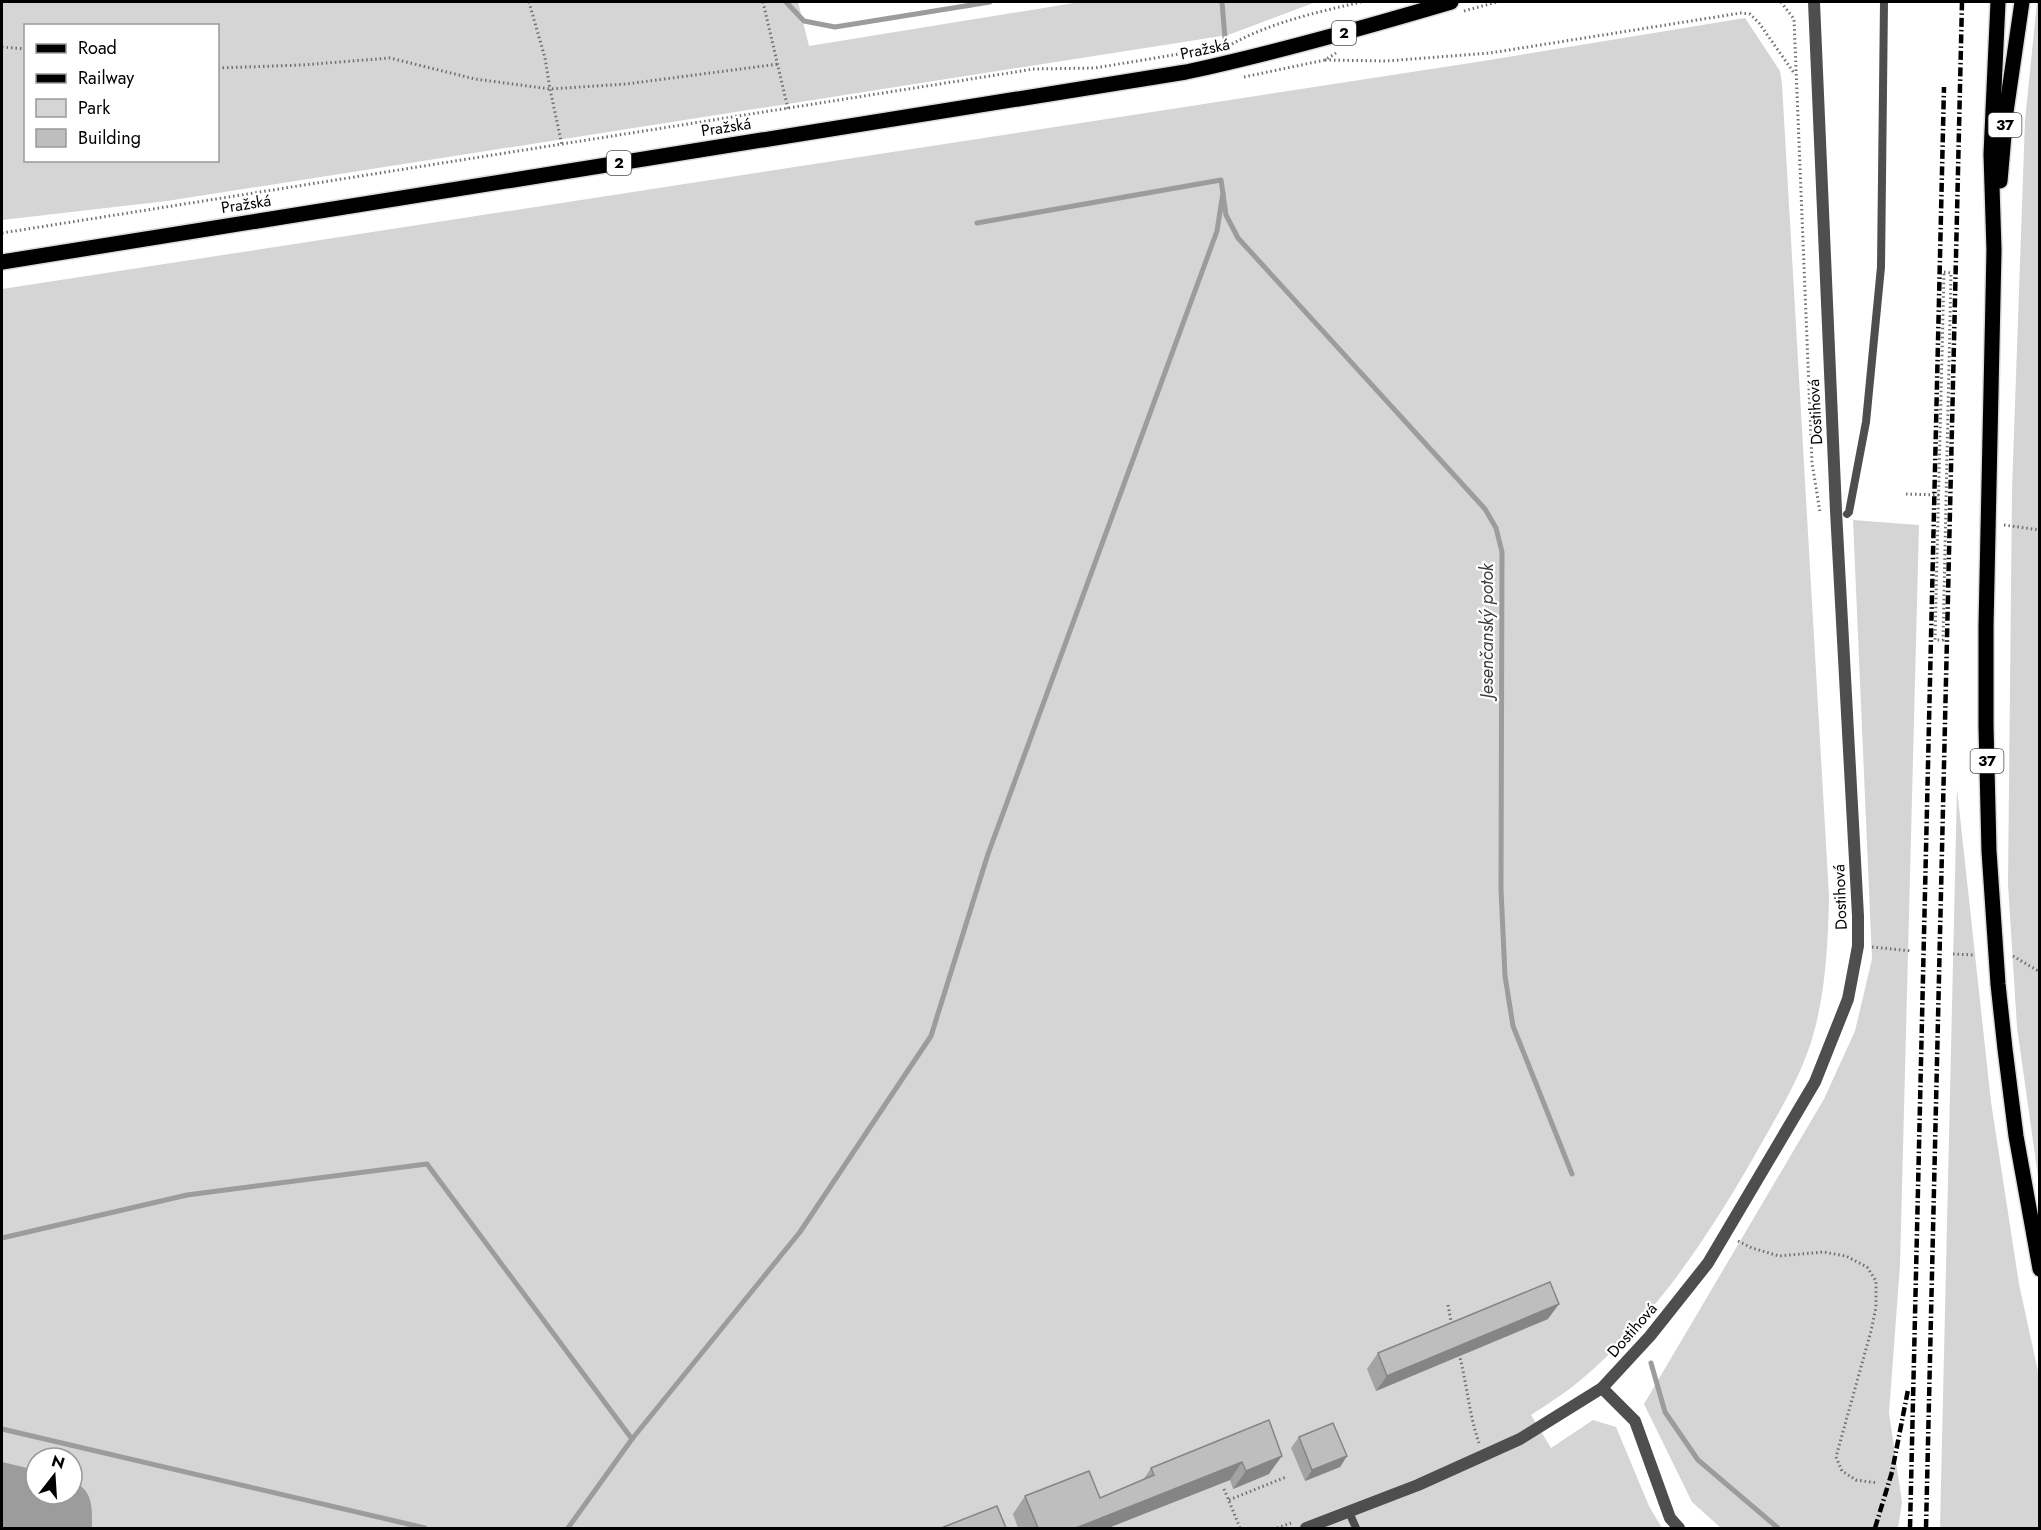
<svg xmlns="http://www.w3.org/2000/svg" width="2041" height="1530" font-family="Jost,sans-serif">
	<rect width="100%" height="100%" fill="#fff"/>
	<g fill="#d5d5d5" fill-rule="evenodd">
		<path d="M2 2H798L809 46 1080 2H1316L1228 35 167 201 2 220ZM26 26H218V160H26Z"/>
		<path d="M2037 2H2040L2039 1184 2017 1027 2008 884 2012 490 2025 120Z"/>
		<path d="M1745 18 1780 71 1782 84 1829 896C1828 942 1826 988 1814 1032 1804 1070 1783 1105 1764 1139 1715 1226 1660 1313 1583 1378 1567 1392 1549 1403 1531 1415L1551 1448 1593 1420 1616 1427 1649 1506 1662 1528H2V289L1477 62ZM36 1458H72V1494H36Z"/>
		<path d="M1853 520 1919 525 1900 1265 1889 1413 1902 1502 1898 1528H1721L1692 1502 1644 1404 1824 1099 1855 1031 1872 959Z"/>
		<path d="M1957 789 1991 1102 2019 1284 2039 1376V1528H1940Z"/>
	</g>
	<path fill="#9c9c9c" d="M2 1462 36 1470V1494H72V1481C94 1490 92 1509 92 1528H2Z"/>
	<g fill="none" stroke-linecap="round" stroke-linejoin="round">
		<g stroke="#9c9c9c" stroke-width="5">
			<path d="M786 2 804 21 835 27 990 2"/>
			<path d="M1222 2 1225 38"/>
			<path d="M977 223 1221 180 1226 215 1238 238 1485 509 1496 528 1502 552 1501 889 1505 976 1513 1026 1572 1174"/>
			<path d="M2 1238 187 1195 427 1164 632 1439"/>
			<path d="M1651 1363 1665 1412 1698 1460 1778 1528"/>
			<path d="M2 1429 425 1528"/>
			<path d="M568 1528 632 1439 800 1232 931 1036 988 854 1217 231 1223 193"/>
		</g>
		<g stroke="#dbdbdb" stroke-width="18">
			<g id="primary">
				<path d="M1998 2 1991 154 1994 250 1986 626V726L1989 851 1998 984 2005 1049 2016 1136 2040 1269"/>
				<path d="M2000 181 2006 112 2022 2"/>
				<path d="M2 262 1186 72C1275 53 1363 28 1451 2"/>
			</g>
		</g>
		<g stroke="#707070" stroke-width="3" stroke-dasharray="1.5 3" stroke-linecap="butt">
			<path d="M529 2 545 58 550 89 562 145"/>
			<path d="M763 2 788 109"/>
			<path d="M1781 2 1794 19 1812 463 1820 512"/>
			<path d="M1464 11 1497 2"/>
			<path d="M1232 44C1272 22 1318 12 1361 2"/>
			<path d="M2 47 26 49"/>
			<path d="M1325 60 1386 61 1490 53 1741 13 1750 14 1759 23 1794 73"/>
			<path d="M218 68 302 65 390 58 475 79 550 89 626 84 779 64"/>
			<path d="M1244 77 1325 60 1336 53"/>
			<path d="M2 233 1034 69 1095 68 1191 52"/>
			<path d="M1944 272 1951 273 1943 640H1935Z"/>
			<path d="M1906 494 1939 495"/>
			<path d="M2004 525 2040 530"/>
			<path d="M1872 947 1912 951"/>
			<path d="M1953 954 1975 955"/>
			<path d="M2013 956 2040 972"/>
			<path d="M1738 1241 1752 1248 1779 1256 1823 1252 1846 1256 1867 1267 1876 1281V1307L1871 1331 1836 1457 1842 1471 1856 1480 1878 1483"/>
			<path d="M1448 1305 1452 1327"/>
			<path d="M1459 1354C1467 1383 1469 1415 1479 1443"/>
			<path d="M1224 1489 1240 1528"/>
			<path d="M1229 1500 1286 1477"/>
			<path d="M1277 1528 1291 1523"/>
		</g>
		<g stroke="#4e4e4e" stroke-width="8">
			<path d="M1847 514 1849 512 1866 422 1881 267 1884 2"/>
			<path d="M1349 1512 1356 1528"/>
		</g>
		<g stroke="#4e4e4e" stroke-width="12">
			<path d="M1602 1388 1635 1421 1670 1518 1679 1528"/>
			<path d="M1306 1528 1418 1485 1520 1439 1602 1388 1650 1336 1708 1263 1815 1082 1848 999 1858 946V916L1836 511 1814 2"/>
		</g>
		<use href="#primary" stroke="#000" stroke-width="15"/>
		<g stroke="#000" stroke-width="4.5" stroke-dasharray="9 3 1.5 3" stroke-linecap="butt">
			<path d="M1875 1528 1892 1472 1908 1390"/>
			<path d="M1910 1528 1944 87"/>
			<path d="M1926 1528 1962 2"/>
		</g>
	</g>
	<g fill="#a3a3a3">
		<path d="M1548 1319 1376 1391 1367 1369 1378 1353Z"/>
		<path d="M1269 1420V1474L1233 1489 1230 1480 1108 1528H1018L1013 1514 1025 1496 1100 1498 1143 1480 1151 1468Z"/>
		<path d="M1299 1437 1347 1456 1340 1467 1305 1481 1291 1448Z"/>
	</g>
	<g fill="#858585">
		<path d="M1559 1304 1548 1319 1376 1391 1387 1376Z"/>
		<path d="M1282 1456 1269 1474 1233 1489 1246 1471Z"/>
		<path d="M1347 1456 1340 1467 1305 1481 1312 1470Z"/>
		<path d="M1242 1462 1230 1480 1108 1528H1076Z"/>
	</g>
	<g fill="#bebebe" stroke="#858585" stroke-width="1.5">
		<path d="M1550 1282 1559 1304 1387 1376 1378 1353Z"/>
		<path d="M1269 1420 1282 1456 1246 1471 1242 1462 1076 1528H1038L1025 1496 1089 1471 1100 1498 1154 1475 1151 1468Z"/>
		<path d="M1333 1423 1347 1456 1312 1470 1299 1437Z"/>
		<path d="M997 1506 1006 1528H941Z"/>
	</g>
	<g text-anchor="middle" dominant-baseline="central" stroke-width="4.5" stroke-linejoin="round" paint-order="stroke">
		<g fill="#fff" stroke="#4c4c4c" stroke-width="1.5">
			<rect x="1332" y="21" width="24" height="24" rx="4.5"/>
			<rect x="1988.5" y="113" width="33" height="24" rx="4.5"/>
			<rect x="607" y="151" width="24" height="24" rx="4.5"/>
			<rect x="1970.5" y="749" width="33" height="24" rx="4.5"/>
		</g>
		<g font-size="15" font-weight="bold" fill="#000">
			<text x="1344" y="33">2</text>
			<text x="2005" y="125">37</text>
			<text x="619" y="163">2</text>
			<text x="1987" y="761">37</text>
		</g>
		<g font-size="16" fill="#000" stroke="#fff">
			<text transform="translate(1205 49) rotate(-12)">Pražská</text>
			<text transform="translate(726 127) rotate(-9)">Pražská</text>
			<text transform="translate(246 204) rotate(-9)">Pražská</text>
			<text transform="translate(1815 412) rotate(-93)">Dostihová</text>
			<text transform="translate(1840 897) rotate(-92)">Dostihová</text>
			<text transform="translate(1632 1330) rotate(-49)">Dostihová</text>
		</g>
		<g font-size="18" font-style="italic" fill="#3d3d3d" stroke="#fff">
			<text transform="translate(1487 631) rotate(-90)">Jesenčanský potok</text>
		</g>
	</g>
	<rect width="2041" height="1530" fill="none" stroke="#000000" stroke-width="6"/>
	<rect x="24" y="24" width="195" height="138" fill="#ffffff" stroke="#999999" stroke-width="1.5"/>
	<rect x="36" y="44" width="30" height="9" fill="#000000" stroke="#999999" stroke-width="1.5"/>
	<text x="78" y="54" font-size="18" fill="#000000">Road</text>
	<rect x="36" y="74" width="30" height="9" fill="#000000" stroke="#999999" stroke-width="1.5"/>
	<text x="78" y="84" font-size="18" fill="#000000">Railway</text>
	<rect x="36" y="99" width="30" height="18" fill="#d5d5d5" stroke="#999999" stroke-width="1.5"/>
	<text x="78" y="114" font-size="18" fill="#000000">Park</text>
	<rect x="36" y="129" width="30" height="18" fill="#bebebe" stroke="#999999" stroke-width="1.5"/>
	<text x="78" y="144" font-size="18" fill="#000000">Building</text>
	<g transform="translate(54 1476) rotate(17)"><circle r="28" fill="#ffffff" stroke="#999999" stroke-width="1.5"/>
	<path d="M0-4.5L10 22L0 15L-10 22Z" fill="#000000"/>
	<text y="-9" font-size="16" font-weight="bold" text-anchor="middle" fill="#000000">N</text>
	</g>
</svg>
